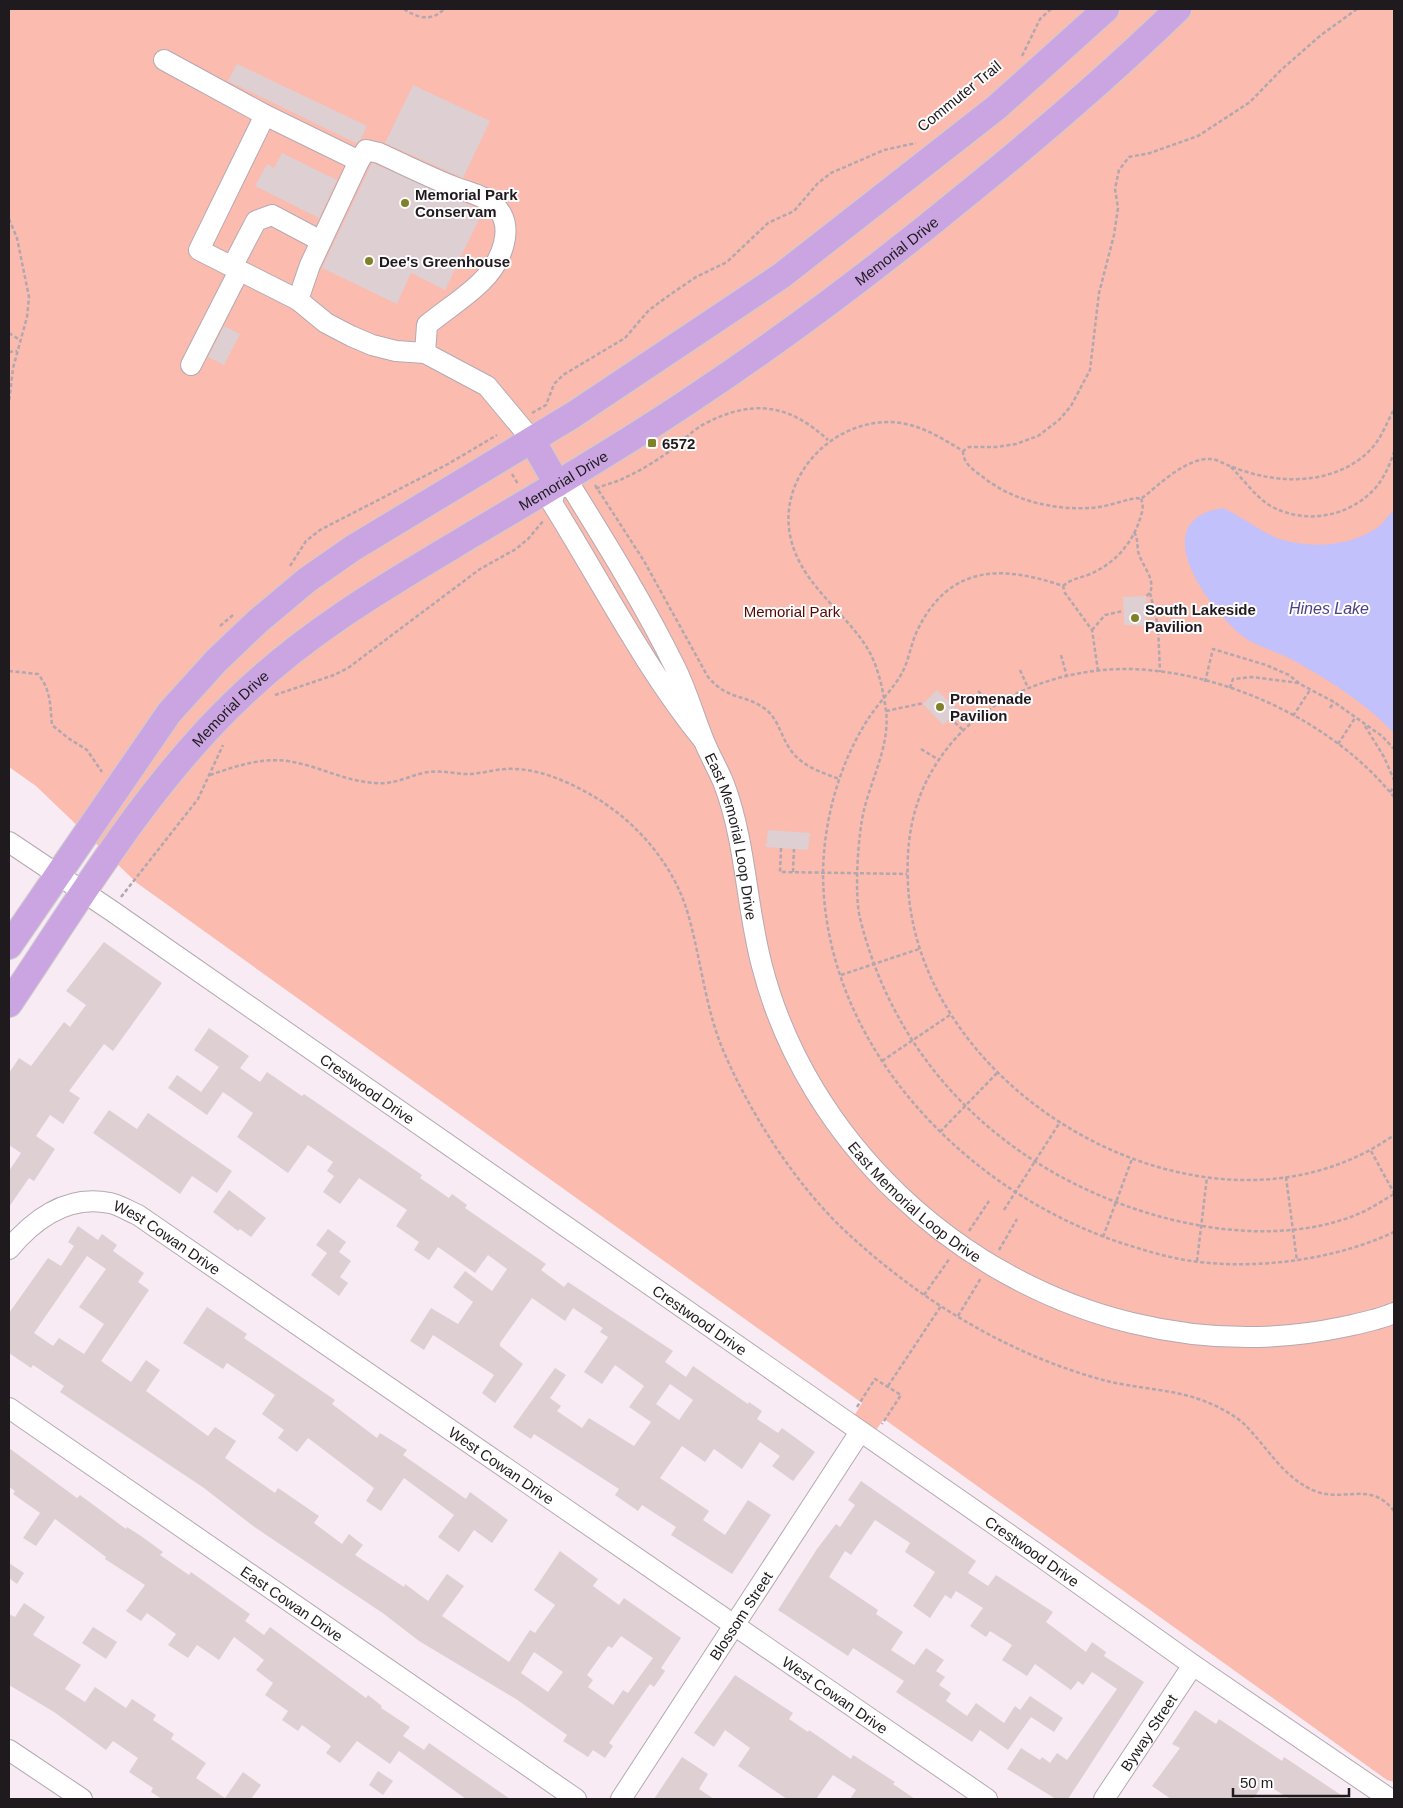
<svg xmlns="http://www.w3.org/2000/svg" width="1403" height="1808" font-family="Arial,sans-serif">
	<rect width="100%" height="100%" fill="#f8ebf4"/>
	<path fill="#fbbbaf" d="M9 9H1394V1782L1387 1780 884 1419 876 1430 854 1416 862 1403 137 883 36 786 9 767Z"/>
	<path fill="#c2c1fb" d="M1223 508C1241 516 1258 530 1277 538 1309 549 1347 547 1375 529 1383 525 1387 516 1394 510V733C1364 702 1329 680 1291 659 1276 651 1254 646 1240 634 1207 606 1144 520 1223 508Z"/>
	<g fill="#decfd2" fill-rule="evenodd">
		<path d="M237 64 367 126 361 139 356 143 228 81Z"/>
		<path d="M413 85 490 121 463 178 385 143Z"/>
		<path d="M282 153 337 180 319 218 255 186 267 164 274 168Z"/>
		<path d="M372 163 483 211 445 290 411 273 397 304 322 268Z"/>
		<path d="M224 326 240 334 224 365 208 357Z"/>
		<path d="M1146 596V626L1124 625 1123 597Z"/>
		<path d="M937 690 958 711 943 725 923 704Z"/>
		<path d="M768 830 810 833 808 850 766 847Z"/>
		<path d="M104 942 162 983 113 1051 104 1044 69 1091 80 1098 63 1124 50 1115 36 1136 55 1149 34 1181 29 1178 9 1207V1171L21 1153 9 1145V1073L19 1058 31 1066 64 1022 70 1027 86 1005 66 991Z"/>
		<path d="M209 1028 249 1056 240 1068 260 1082 267 1072 302 1096 304 1094 422 1175 420 1178 449 1198 452 1194 467 1205 465 1208 546 1264 541 1270 564 1287 568 1282 673 1351 665 1362 686 1377 693 1366 748 1404 749 1402 762 1411 757 1419 778 1433 782 1428 815 1452 793 1481 772 1466 780 1456 760 1442 742 1469 714 1449 705 1462 682 1446 660 1478 709 1511 703 1520 725 1535 748 1500 771 1515 732 1574 671 1535 676 1527 642 1505 638 1511 615 1495 619 1489 534 1434 531 1439 513 1427 555 1368 566 1375 550 1398 561 1406 557 1411 582 1428 589 1418 634 1446 651 1422 629 1407 644 1386 615 1365 602 1384 584 1372 608 1337 600 1332 603 1328 573 1308 565 1321 532 1298 500 1343V1346L523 1364 495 1403 482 1393 494 1375 433 1335 424 1350 410 1341 431 1308 458 1324 473 1302 453 1287 465 1271 492 1291 507 1269 488 1255 475 1273 438 1247 429 1260 414 1250 419 1242 396 1226 407 1210 359 1178 340 1204 323 1192 334 1176 327 1171 333 1162 308 1145 288 1173 237 1137 253 1113 223 1092 207 1115 168 1088 177 1075 201 1092 219 1067 194 1050ZM670 1384 693 1400 679 1420 656 1404Z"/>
		<path d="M109 1110 137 1129 148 1113 232 1171 217 1193 192 1176 180 1194 93 1133Z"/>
		<path d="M229 1190 266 1218 251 1237 240 1229 238 1231 213 1212Z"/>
		<path d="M78 1226 98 1240 102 1234 117 1245 113 1251 144 1273 138 1282 149 1290 101 1361 131 1382 146 1360 160 1370 146 1391 208 1436 215 1427 236 1441 225 1458 275 1493 278 1488 319 1516 314 1523 342 1544 349 1534 363 1545 355 1555 404 1587 405 1584 428 1601 447 1574 464 1586 442 1616 487 1647 509 1662 530 1630 535 1633 555 1605 534 1590 560 1551 598 1579 593 1586 619 1605 624 1598 681 1638 661 1668 665 1671 654 1687 650 1684 609 1743 613 1746 605 1758 593 1750 588 1757 563 1741 567 1735 516 1699 419 1641 384 1614 253 1526 204 1488 60 1392 64 1386 33 1365 31 1368 9 1353V1313L48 1258 61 1266 74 1246 68 1242ZM87 1256 106 1269 79 1307 104 1324 84 1354 59 1338 53 1346 34 1333ZM621 1636 653 1658 628 1693 623 1690 613 1705 588 1687 593 1680 587 1675 608 1646 612 1648ZM534 1652 563 1672 548 1692 521 1673Z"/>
		<path d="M328 1229 346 1242 339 1252 351 1261 340 1277 348 1283 339 1296 311 1275 327 1253 316 1245Z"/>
		<path d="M207 1307 247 1334 244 1338 335 1400 332 1404 377 1438 380 1433 407 1450 403 1455 466 1499 470 1492 508 1520 492 1543 474 1530 459 1552 438 1537 454 1515 404 1478 381 1511 366 1501 374 1488 308 1438 297 1452 278 1438 284 1430 262 1414 275 1395 227 1363 223 1369 183 1343Z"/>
		<path d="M9 1448 77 1498 80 1495 126 1529 127 1527 141 1536 163 1552 160 1555 189 1575 191 1572 250 1614 245 1621 264 1635 270 1627 366 1698 368 1695 382 1706 381 1708 410 1727 403 1736 424 1750 429 1743 510 1799H466L399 1751 390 1764 357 1741 340 1763 326 1753 331 1746 302 1725 298 1731 282 1720 288 1711 265 1695 273 1683 256 1670 264 1660 234 1637 219 1660 197 1645 188 1658 168 1645 176 1634 147 1613 141 1621 126 1611 145 1585 105 1559 106 1557 55 1519 36 1546 23 1538 40 1513 13 1494 15 1491 9 1487Z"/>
		<path d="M861 1481 976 1561 968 1573 988 1586 996 1575 1053 1612 1046 1622 1086 1652 1092 1642 1106 1652 1104 1656 1144 1682 1068 1799H1056L1007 1769 1021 1748 1040 1760 1042 1757 1050 1763 1057 1753 1067 1760 1117 1689 1092 1672 1083 1685 1078 1681 1071 1690 1035 1664 1027 1676 1002 1660 1012 1645 990 1631 986 1637 970 1626 983 1608 956 1591 951 1599 945 1595 930 1618 913 1606 935 1572 905 1552 910 1543 875 1520 851 1555 845 1551 829 1577 878 1610 876 1614 903 1632 891 1650 914 1665 926 1648 944 1660 936 1671 945 1677 939 1685 951 1693 946 1701 967 1716 976 1703 1004 1723 1015 1706 1020 1710 1030 1696 1063 1718 1054 1732 1031 1717 1008 1750 980 1730 972 1742 896 1692 904 1681 853 1648 848 1656 778 1610 817 1549 836 1524 840 1527 855 1505 848 1500Z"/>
		<path d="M9 1563 24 1573 17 1584 9 1578Z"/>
		<path d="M24 1603 45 1617 33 1635 81 1665 65 1689 85 1702 95 1687 126 1708 132 1699 156 1715 153 1720 174 1734 171 1739 206 1763 196 1778 225 1798 243 1772 261 1785 251 1799H162L151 1792 153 1788 129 1772 138 1758 113 1741 106 1750 54 1712 9 1685V1614L15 1617Z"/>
		<path d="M93 1627 117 1642 106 1659 82 1643Z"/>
		<path d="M735 1675 793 1713 789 1719 808 1732 809 1730 851 1759 853 1755 895 1782 893 1784 915 1799H850L856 1790 833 1775 816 1799H787L738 1766 750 1748 725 1730 714 1747 694 1733Z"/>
		<path d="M1195 1710 1216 1724 1219 1719 1282 1761 1284 1757 1347 1799H1290L1264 1783 1253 1799H1171L1152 1786 1180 1748 1172 1744Z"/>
		<path d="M682 1757 708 1774 699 1789 714 1799H654Z"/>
		<path d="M378 1771 393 1781 383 1795 369 1785Z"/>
	</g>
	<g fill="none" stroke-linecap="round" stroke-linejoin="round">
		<g stroke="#b5a9b1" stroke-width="22">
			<g id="minor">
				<path d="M164 60 265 115 359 161 310 265 298 300"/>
				<path d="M265 115 199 250 298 300 326 323 351 336 372 345 396 351 425 353 487 386 532 440"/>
				<path d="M359 161 366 150 379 153C403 164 427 176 452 186 466 192 482 194 494 205 518 226 500 264 481 282 465 298 445 310 427 325L425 353"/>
				<path d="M232 267 256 221 272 215 321 241"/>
				<path d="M191 365 239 271"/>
				<path id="s1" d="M704 741C644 667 602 583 552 503L557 484 572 488C608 546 645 606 675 667 687 691 694 717 704 741 710 756 718 769 724 784 746 842 746 906 762 966 807 1141 958 1281 1132 1323 1202 1340 1272 1342 1343 1327 1361 1323 1378 1320 1394 1313"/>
				<path id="s2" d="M9 842 112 911 1040 1556 1193 1665 1390 1799"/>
				<path id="s3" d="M9 1249C34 1219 67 1194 110 1203 119 1205 129 1211 138 1215L987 1799"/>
				<path id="s4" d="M9 1408 576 1799"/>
				<path d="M9 1750 82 1799"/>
				<path id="s5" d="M621 1799 860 1432"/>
				<path id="s6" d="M1104 1799 1193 1665"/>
			</g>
		</g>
		<g stroke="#cecdcd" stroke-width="28">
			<g id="major">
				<path d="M532 440 557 484"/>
				<path d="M9 946 169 713 216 661 258 621 307 580 353 548 573 415 781 276 997 107 1106 9"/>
				<path id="s7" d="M9 1004C81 897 148 783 243 694 306 634 379 590 453 546 531 499 610 454 686 403 783 339 877 268 967 194 1040 135 1111 74 1178 9"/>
			</g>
		</g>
		<g stroke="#b1a7ae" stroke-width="2.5" stroke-dasharray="4 2.5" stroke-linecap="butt">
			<path d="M404 9C417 18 432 22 444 9"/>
			<path d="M1357 9 1321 35 1281 70 1250 102 1198 136 1150 153 1129 157 1119 170 1115 189 1118 208 1114 235 1099 293 1090 370 1071 406 1059 420 1038 436 1016 444 996 447H969L963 451C943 439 925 427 901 423 839 414 778 472 790 535 799 582 841 608 866 646 878 665 883 689 886 711 890 745 872 777 864 810 858 834 854 894 860 918 896 1066 1007 1171 1151 1214 1218 1234 1300 1241 1365 1211 1375 1206 1385 1199 1394 1194"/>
			<path d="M1022 56 1040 19 1051 9"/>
			<path d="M9 219 17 238 29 297 27 317 13 368 9 403"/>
			<path d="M9 333 20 340"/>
			<path d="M9 352 17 351"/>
			<path d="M532 413 546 405 554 384 563 375 625 338 649 310 671 294 696 277 727 262 768 223 794 211 818 183 831 173 884 150 916 143"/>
			<path d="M963 451C963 463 973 470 983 477 1013 501 1053 510 1091 508 1106 507 1121 501 1136 498L1141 499C1159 485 1186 457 1212 459 1218 460 1224 464 1230 466 1240 470 1252 474 1263 476 1300 484 1345 478 1372 448 1382 437 1387 422 1394 409"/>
			<path d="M1231 467C1244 480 1254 495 1269 505 1305 526 1351 517 1377 486 1385 476 1390 464 1394 452"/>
			<path d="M512 474 518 484"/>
			<path d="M595 485 644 561 708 677C729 701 742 693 764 708 779 719 780 735 790 749 801 766 821 772 839 779"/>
			<path d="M596 489C605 484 615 483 624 478 640 471 656 461 670 451 682 442 692 430 706 423 753 399 789 404 828 440"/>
			<path d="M1134 532C1138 538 1137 544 1138 551 1141 565 1156 578 1150 593L1146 596"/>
			<path d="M290 566 306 541 320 530 448 464 497 435"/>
			<path d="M1063 586C1071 579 1079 578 1088 575 1112 565 1130 547 1139 522 1141 515 1145 507 1141 499"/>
			<path d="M1150 593 1158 626 1160 672"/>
			<path d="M220 626 233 615"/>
			<path d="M1092 630 1105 615 1123 611"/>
			<path d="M1061 655 1067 677"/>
			<path d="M1020 670 1028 688"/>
			<path d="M9 671 38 674C51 690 50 705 52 725L68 738 87 750 102 772"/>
			<path d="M1098 671 1092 630 1065 593 1063 586C1002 565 949 564 917 631 911 644 909 659 903 671 895 687 880 701 870 716 840 761 824 818 823 872 823 1048 970 1197 1131 1246 1156 1254 1182 1261 1209 1263 1269 1268 1339 1258 1394 1232"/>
			<path d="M1205 682 1213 649 1266 665 1289 675 1300 684 1334 702 1382 736 1394 749"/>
			<path d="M1230 688 1233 679 1252 677 1299 683"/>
			<path d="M978 691 993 705"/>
			<path d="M275 695 334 675 348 668 480 569 516 549 528 539 544 520"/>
			<path d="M1330 708 1334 702"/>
			<path d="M886 711 924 703"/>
			<path d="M1293 716 1310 690"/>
			<path d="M950 718 963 730"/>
			<path d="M1365 726 1384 757 1394 780"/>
			<path d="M1338 744 1355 718"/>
			<path d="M921 749 939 760"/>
			<path d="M210 775C236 766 265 756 293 762 321 767 347 782 376 783 395 785 410 775 428 772 442 770 454 774 467 774 480 774 492 770 505 769 536 767 567 781 593 796 637 822 674 865 688 914 701 959 705 1007 723 1050 751 1116 800 1192 855 1240 926 1304 1011 1355 1103 1380 1136 1389 1178 1389 1209 1403 1223 1409 1238 1417 1248 1428 1269 1450 1285 1479 1315 1491 1345 1503 1370 1480 1394 1511"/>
			<path d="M1390 792 1394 787"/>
			<path d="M1394 797C1334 722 1226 672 1131 669 1066 668 998 691 954 740 917 783 905 829 908 885 919 1099 1213 1263 1394 1135"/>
			<path d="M781 848 780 872 907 874"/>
			<path d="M793 872 794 849"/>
			<path d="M121 897 198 799 223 745"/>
			<path d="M841 975 919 949"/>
			<path d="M882 1061 950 1015"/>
			<path d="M940 1132 998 1072"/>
			<path d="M1371 1151 1394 1193"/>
			<path d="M1286 1177 1297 1261"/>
			<path d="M1004 1210 1060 1122"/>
			<path d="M969 1231 989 1201"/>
			<path d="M1103 1237 1132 1159"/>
			<path d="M999 1250 1017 1219"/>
			<path d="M1197 1261 1207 1177"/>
			<path d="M924 1295 950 1258"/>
			<path d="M958 1316 981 1278"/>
			<path d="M888 1386 941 1306"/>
			<path d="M857 1407 875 1379 901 1395 882 1424"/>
		</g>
		<use href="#minor" stroke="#fff" stroke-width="20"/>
		<use href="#major" stroke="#cba5e2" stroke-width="26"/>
	</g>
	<g fill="#80812a" stroke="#fffcfe" stroke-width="2">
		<circle cx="405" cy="203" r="5"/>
		<circle cx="369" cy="261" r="5"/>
		<rect x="647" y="438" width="10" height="10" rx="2.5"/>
		<circle cx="1135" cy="618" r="5"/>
		<circle cx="940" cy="707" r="5"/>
	</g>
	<g text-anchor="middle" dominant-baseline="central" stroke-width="4" stroke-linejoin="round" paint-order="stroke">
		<g font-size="15" fill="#1e1a1d" stroke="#fffcfe">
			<text transform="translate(959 96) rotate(-39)">Commuter Trail</text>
			<text stroke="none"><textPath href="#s7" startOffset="1180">Memorial Drive</textPath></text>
			<text stroke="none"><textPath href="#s7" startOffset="775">Memorial Drive</textPath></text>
			<text stroke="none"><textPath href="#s7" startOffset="370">Memorial Drive</textPath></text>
			<text stroke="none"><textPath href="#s1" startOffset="704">East Memorial Loop Drive</textPath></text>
			<text stroke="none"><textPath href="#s2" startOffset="435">Crestwood Drive</textPath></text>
			<text stroke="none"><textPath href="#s1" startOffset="1124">East Memorial Loop Drive</textPath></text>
			<text stroke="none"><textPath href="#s3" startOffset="184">West Cowan Drive</textPath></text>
			<text stroke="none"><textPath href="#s2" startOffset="840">Crestwood Drive</textPath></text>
			<text stroke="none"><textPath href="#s3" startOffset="589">West Cowan Drive</textPath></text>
			<text stroke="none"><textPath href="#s2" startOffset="1245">Crestwood Drive</textPath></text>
			<text stroke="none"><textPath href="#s4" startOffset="344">East Cowan Drive</textPath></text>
			<text stroke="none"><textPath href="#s5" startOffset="219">Blossom Street</textPath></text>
			<text stroke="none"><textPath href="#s3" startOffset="994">West Cowan Drive</textPath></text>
			<text stroke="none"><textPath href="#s6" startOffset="80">Byway Street</textPath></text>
		</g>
		<g font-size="15" font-weight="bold" fill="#1e1a1d" stroke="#fffcfe" text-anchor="start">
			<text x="415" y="194">Memorial Park<tspan x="415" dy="17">Conservam</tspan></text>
			<text x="379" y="261">Dee's Greenhouse</text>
			<text x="662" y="443">6572</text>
			<text x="1145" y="609">South Lakeside<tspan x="1145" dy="17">Pavilion</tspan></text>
			<text x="950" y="698">Promenade<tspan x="950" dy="17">Pavilion</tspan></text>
		</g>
		<g font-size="15" fill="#550701" stroke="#fffcfe">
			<text x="792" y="611">Memorial Park</text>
		</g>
		<g font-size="16" font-style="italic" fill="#494286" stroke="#fffcfe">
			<text x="1329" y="608">Hines Lake</text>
		</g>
	</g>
	<rect width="1403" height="1808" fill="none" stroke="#1e1a1d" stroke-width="20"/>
	<path d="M1233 1788v8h116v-8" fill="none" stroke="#1e1a1d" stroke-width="2.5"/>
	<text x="1240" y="1788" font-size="15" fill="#1e1a1d" stroke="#fffcfe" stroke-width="4" paint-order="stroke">50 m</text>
</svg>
